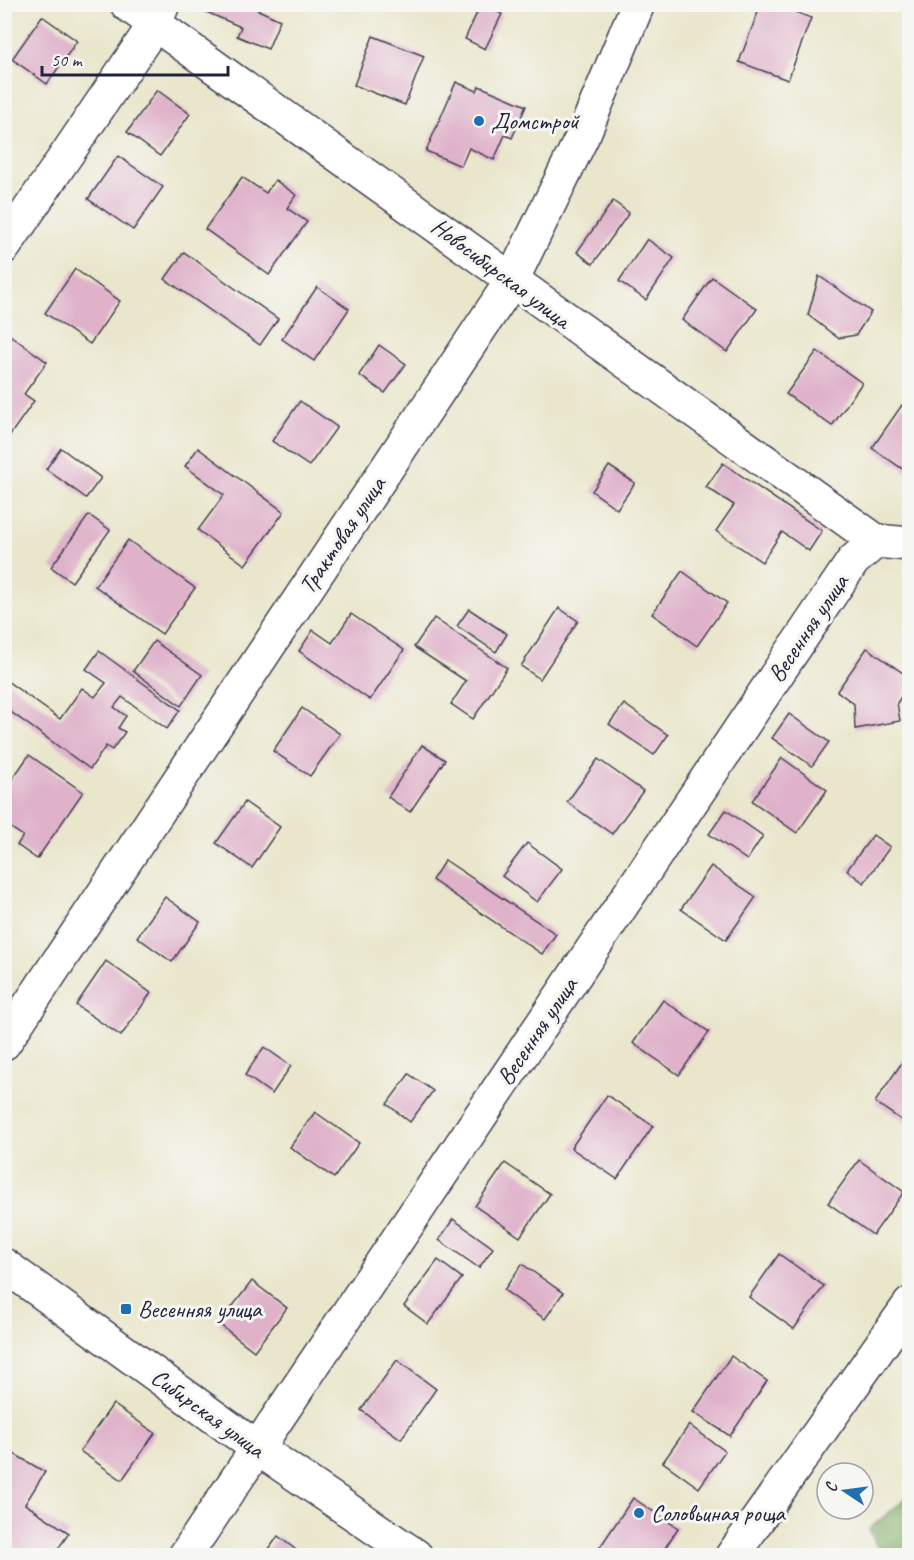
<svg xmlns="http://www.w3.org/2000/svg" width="914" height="1560" font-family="Caveat,sans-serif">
	<rect width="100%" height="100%" fill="#f6f6f2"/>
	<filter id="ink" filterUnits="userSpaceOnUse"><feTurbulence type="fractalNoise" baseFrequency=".0167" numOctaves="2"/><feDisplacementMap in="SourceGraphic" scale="12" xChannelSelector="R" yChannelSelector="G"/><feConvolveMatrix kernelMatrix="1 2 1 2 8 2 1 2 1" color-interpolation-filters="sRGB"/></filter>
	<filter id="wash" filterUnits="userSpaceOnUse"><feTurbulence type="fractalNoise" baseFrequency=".008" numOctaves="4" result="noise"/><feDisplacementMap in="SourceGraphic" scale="24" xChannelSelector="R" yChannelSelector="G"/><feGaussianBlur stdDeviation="1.35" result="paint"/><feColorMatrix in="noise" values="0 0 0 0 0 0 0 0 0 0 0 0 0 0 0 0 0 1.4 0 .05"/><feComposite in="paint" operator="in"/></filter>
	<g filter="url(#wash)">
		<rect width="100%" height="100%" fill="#eae6cc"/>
		<path fill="#7aa861" stroke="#4e654e" stroke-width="1.5" d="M909 1496V1555H881L869 1529Z"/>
		<g id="blocks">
			<g fill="#dfb2ca">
				<path d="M206 4H245L280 20 268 49 237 36 241 27 204 11Z"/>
				<path d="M481 4 502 14 485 49 465 39Z"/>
				<path d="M761 4H774L811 18 788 80 739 62Z"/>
				<path d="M42 16 77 41 47 84 12 59Z"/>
				<path d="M373 36 424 56 405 105 354 85Z"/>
				<path d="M456 82 477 91 479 86 526 106 512 138 505 135 494 160 469 148 461 166 426 151Z"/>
				<path d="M157 90 190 114 160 156 127 132Z"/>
				<path d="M118 156 163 187 133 230 88 199Z"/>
				<path d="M242 177 266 193 275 180 296 195 287 208 307 222 269 275 205 229Z"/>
				<path d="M613 201 629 213 593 264 577 252Z"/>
				<path d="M647 239 674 258 646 300 619 281Z"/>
				<path d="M184 252 278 319 260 345 165 279Z"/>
				<path d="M75 269 120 301 90 344 45 313Z"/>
				<path d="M819 276 871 312 856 335 838 338 808 315Z"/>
				<path d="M712 277 757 309 727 352 682 320Z"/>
				<path d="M317 287 349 309 314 361 282 339Z"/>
				<path d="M909 290H910V311L903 308Z"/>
				<path d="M4 331 47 362 24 394 34 401 8 438 4 435Z"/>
				<path d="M379 345 406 364 385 393 359 375Z"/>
				<path d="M817 351 862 383 832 426 786 394Z"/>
				<path d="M300 401 337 427 309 466 272 441Z"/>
				<path d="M902 405 910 410V474L872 448Z"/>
				<path d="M61 448 101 478 86 498 46 469Z"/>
				<path d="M198 448 284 512 245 565 198 530 224 495 185 466Z"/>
				<path d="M723 463 822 531 809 551 782 532 762 562 716 531 734 505 706 487Z"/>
				<path d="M609 466 635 483 617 509 592 491Z"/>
				<path d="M89 515 110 530 72 582 51 567Z"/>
				<path d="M128 540 195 588 162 634 95 586Z"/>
				<path d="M682 571 727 603 697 646 652 614Z"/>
				<path d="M559 608 578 621 540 679 521 666Z"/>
				<path d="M469 609 507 634 496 652 457 626Z"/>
				<path d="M351 614 404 650 370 700 299 651 313 630 332 643Z"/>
				<path d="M434 618 507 668 473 719 451 704 466 681 414 647Z"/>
				<path d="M154 641 202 675 181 706 133 671Z"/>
				<path d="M867 648 910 678V683L897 703 900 721 855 729 854 704 837 691Z"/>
				<path d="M99 651 180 710 167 729 122 697 114 707 126 716 118 728 125 732 112 750 106 746 90 769 4 707V679L60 719 82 688 95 697 106 683 86 669Z"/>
				<path d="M624 704 668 735 654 755 609 724Z"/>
				<path d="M302 708 340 734 310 776 273 751Z"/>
				<path d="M789 714 829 742 812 766 772 738Z"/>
				<path d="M422 745 445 760 410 812 388 797Z"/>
				<path d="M29 755 83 792 37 859 17 845 23 836 4 823V791Z"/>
				<path d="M782 758 827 790 797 833 752 801Z"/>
				<path d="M598 759 643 791 612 834 567 802Z"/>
				<path d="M245 802 280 827 252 868 216 843Z"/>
				<path d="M726 810 763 836 747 860 709 834Z"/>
				<path d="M873 835 890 847 864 883 847 870Z"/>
				<path d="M527 843 562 869 537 902 502 876Z"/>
				<path d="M445 860 556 934 542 954 432 880Z"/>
				<path d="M711 866 756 897 726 940 681 909Z"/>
				<path d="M165 897 200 922 172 962 137 937Z"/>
				<path d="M106 961 151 993 121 1036 76 1005Z"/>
				<path d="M663 1000 709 1032 679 1075 633 1043Z"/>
				<path d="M264 1047 291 1066 272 1094 245 1075Z"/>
				<path d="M905 1058 910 1062V1126L875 1102Z"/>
				<path d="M409 1074 433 1091 410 1122 387 1104Z"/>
				<path d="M607 1095 653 1126 617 1179 571 1148Z"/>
				<path d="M315 1112 359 1143 334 1178 290 1147Z"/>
				<path d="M859 1160 904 1192 873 1235 828 1203Z"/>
				<path d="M505 1163 550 1194 520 1237 475 1206Z"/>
				<path d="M453 1219 493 1248 479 1268 439 1240Z"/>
				<path d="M779 1254 824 1286 794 1329 749 1297Z"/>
				<path d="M438 1260 462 1278 428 1324 404 1306Z"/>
				<path d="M522 1264 563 1293 545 1319 504 1290Z"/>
				<path d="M252 1281 287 1308 254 1351 219 1324Z"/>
				<path d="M731 1356 767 1381 730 1436 693 1412Z"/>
				<path d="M397 1360 436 1389 401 1439 361 1410Z"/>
				<path d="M113 1404 155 1433 122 1480 80 1451Z"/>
				<path d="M689 1425 725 1451 699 1488 663 1462Z"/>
				<path d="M4 1448 45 1472 25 1504 69 1533 53 1556H14L4 1549Z"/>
				<path d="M633 1498 678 1528 660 1556H594Z"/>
				<path d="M278 1536 304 1556H264Z"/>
			</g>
		</g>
	</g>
	<g filter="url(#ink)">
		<use href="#blocks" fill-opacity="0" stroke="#403f51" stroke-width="1.5"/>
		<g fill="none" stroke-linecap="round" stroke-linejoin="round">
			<g stroke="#403f51" stroke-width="36">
				<g id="minor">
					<path d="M127 4 876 541"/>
					<path d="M4 247 155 24 163 4"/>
					<path d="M4 1043 511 282 585 131 638 4"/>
					<path d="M4 1265 257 1448 416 1556"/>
					<path d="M185 1556 853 561 876 541 910 544"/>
					<path d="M732 1556 910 1304"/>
				</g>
			</g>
			<use href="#minor" stroke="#fff" stroke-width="33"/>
		</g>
	</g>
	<g fill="#1f6fb2" stroke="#f6f6f2" stroke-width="2">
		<circle cx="479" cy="121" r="6"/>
		<rect x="120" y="1303" width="12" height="12" rx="3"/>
		<circle cx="639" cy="1513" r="6"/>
	</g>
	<g text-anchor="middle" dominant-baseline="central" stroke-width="6" stroke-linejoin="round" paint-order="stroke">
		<g font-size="24" fill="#22223b" stroke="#f6f6f2" text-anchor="start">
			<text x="491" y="121">Домстрой</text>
			<text x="138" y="1309">Весенняя улица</text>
			<text x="651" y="1513">Соловьиная роща</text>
		</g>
		<g font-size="24" fill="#22223b" stroke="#f6f6f2">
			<text transform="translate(501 273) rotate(37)">Новосибирская улица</text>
			<text transform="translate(342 535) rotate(-56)">Трактовая улица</text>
			<text transform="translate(808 628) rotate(-56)">Весенняя улица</text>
			<text transform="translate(537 1031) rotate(-56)">Весенняя улица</text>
			<text transform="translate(208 1413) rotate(36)">Сибирская улица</text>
		</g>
	</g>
	<rect width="914" height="1560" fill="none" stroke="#f6f6f2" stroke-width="24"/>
	<g transform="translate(845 1491) rotate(283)"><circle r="28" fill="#f6f6f2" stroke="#a1a1a9" stroke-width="1.5"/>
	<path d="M0-4.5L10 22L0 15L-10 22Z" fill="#1f6fb2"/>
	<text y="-9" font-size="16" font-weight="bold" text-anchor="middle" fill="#22223b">С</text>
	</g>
	<path d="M42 66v9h186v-9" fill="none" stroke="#22223b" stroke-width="3"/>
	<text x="51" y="66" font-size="18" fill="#22223b" stroke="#f6f6f2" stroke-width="4.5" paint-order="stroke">50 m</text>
</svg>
